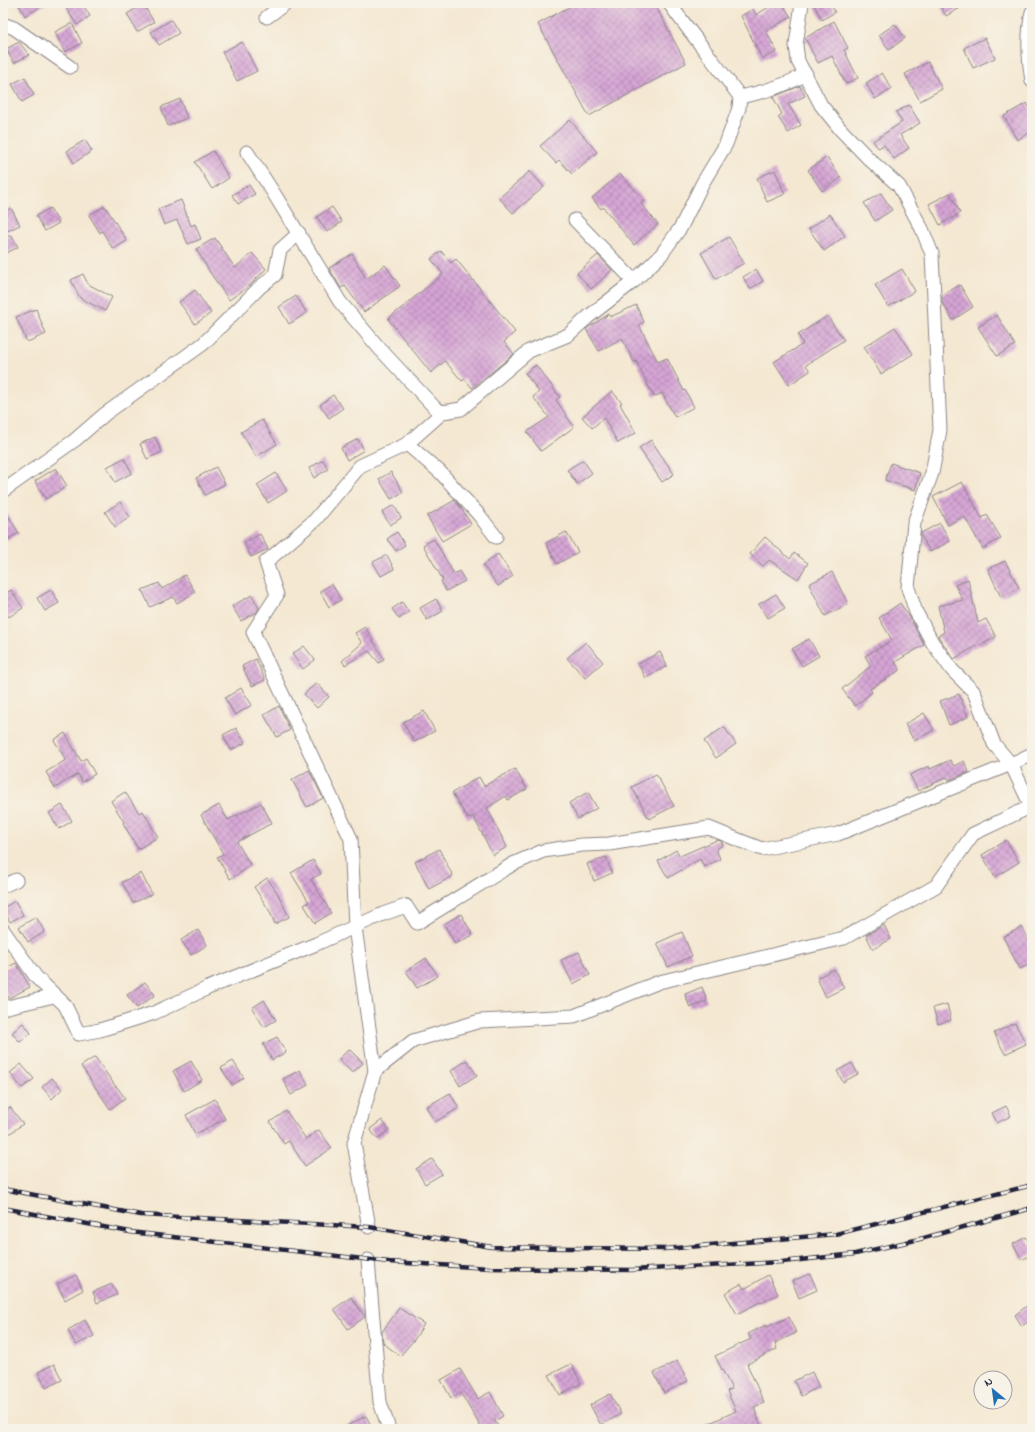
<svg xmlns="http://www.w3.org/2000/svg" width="1035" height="1432" font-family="'Indie Flower',sans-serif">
	<defs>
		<pattern id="building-cross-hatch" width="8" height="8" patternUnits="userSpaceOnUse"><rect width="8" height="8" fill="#d6a5d5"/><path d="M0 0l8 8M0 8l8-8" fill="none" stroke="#ad86ae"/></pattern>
	</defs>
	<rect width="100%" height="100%" fill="#f7f3e8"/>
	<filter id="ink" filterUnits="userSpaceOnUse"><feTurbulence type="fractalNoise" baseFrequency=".025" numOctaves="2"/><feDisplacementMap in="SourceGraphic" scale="8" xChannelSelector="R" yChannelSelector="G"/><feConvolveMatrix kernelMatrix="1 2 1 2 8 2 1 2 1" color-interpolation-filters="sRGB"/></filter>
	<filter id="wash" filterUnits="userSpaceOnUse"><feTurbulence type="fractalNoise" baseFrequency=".012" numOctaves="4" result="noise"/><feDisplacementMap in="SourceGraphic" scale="16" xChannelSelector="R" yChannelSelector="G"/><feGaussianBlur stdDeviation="0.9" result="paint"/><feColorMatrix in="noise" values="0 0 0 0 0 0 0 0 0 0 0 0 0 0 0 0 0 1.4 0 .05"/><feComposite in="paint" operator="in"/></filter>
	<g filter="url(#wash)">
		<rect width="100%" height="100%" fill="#f4e8d2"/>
		<g id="blocks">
			<g fill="url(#building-cross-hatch)">
				<path d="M18 3H47L25 16Z"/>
				<path d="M73 3H82L90 16 77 25 66 8Z"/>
				<path d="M576 3H654L686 63 589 116 538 24Z"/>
				<path d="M775 3H782L791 17 766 31 777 52 762 59 741 16 753 9 756 15Z"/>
				<path d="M813 3H830L835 12 822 20Z"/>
				<path d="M946 3H969L946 16 940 6Z"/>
				<path d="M143 4 154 22 137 32 127 14Z"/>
				<path d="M171 20 179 33 159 45 151 32Z"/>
				<path d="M834 21 848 48 844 50 858 78 846 84 832 56 818 63 805 38Z"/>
				<path d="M72 23 82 43 65 52 55 32Z"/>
				<path d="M895 24 905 38 889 50 879 35Z"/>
				<path d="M985 38 995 58 973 68 964 48Z"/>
				<path d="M19 42 29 55 14 63 6 49Z"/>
				<path d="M242 42 257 71 237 81 222 52Z"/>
				<path d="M928 62 942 89 920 101 905 74Z"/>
				<path d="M882 73 892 89 875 99 866 83Z"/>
				<path d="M25 77 34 95 22 102 12 84Z"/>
				<path d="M800 86 805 96 788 104 801 125 788 133 778 117 782 114 773 97Z"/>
				<path d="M180 99 187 118 168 126 161 107Z"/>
				<path d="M1027 103 1032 112V131L1017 140 1004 116Z"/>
				<path d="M909 105 920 123 900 135 909 148 894 159 884 145 878 148 873 141 902 122 896 112Z"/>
				<path d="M570 120 597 152 572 174 559 160 556 163 540 146Z"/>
				<path d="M85 140 92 151 74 163 67 151Z"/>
				<path d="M213 151 229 178 212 189 195 162Z"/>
				<path d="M827 157 841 178 822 191 808 170Z"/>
				<path d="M775 170 785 194 767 202 757 178Z"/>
				<path d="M530 171 544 187 513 213 499 198Z"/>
				<path d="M620 174 645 200 641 204 658 224 634 245 603 207 601 209 592 198Z"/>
				<path d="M249 185 255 194 238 204 232 195Z"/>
				<path d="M881 193 892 210 875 221 864 203Z"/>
				<path d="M950 193 960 213 940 225 929 204Z"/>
				<path d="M181 200 191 226 195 224 201 239 188 244 177 220 164 225 158 209Z"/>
				<path d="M105 206 127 241 113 249 102 231 100 233 89 215Z"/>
				<path d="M332 207 342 222 327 232 317 217Z"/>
				<path d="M11 208 20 225 3 233V212Z"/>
				<path d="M50 208 59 223 45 231 36 216Z"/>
				<path d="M830 214 845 236 824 251 809 229Z"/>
				<path d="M11 235 18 247 3 255V239Z"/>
				<path d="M729 237 744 263 716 279 701 253Z"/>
				<path d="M215 238 235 268 252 253 266 269 248 287 229 300 211 274 196 249Z"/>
				<path d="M441 251 451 263 456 259 515 332 504 342 514 354 472 388 465 379 462 381 445 361 431 373 388 319 443 274 431 259Z"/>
				<path d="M352 254 366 279 385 265 400 286 364 312 345 286 341 288 329 268Z"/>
				<path d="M598 255 612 270 591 289 577 273Z"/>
				<path d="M756 269 763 281 750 289 743 277Z"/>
				<path d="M902 269 915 291 888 307 875 285Z"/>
				<path d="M83 274 88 284 112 297 105 311 80 298 71 280Z"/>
				<path d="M960 285 973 307 953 320 942 302V295Z"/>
				<path d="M195 290 211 313 195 324 179 302Z"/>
				<path d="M296 296 307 313 289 324 279 307Z"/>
				<path d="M636 305 644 322 639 325 658 362 667 358 684 391 685 390 694 407 675 417 662 393 654 397 636 361 634 362 622 338 599 351 586 329 609 314 610 317Z"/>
				<path d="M36 309 46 334 27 342 16 317Z"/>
				<path d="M997 315 1015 345 997 356 978 327Z"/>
				<path d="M827 316 844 340 806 365 810 371 789 385 774 362 803 344 798 335Z"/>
				<path d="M895 327 913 354 881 374 864 347Z"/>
				<path d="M536 365 560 397 556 400 574 427 541 451 527 432 549 417 533 397 539 392 525 373Z"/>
				<path d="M612 391 622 403 620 404 636 433 618 443 604 418 592 428 582 417Z"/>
				<path d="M333 395 343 408 329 418 320 405Z"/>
				<path d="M262 420 277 444 256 457 241 432Z"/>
				<path d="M155 437 162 452 147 459 140 444Z"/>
				<path d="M358 439 364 450 347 460 341 448Z"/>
				<path d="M651 440 674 474 662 482 639 448Z"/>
				<path d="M124 458 132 473 115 482 107 467Z"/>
				<path d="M323 460 328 469 314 478 309 468Z"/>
				<path d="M583 460 592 473 577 484 567 470Z"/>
				<path d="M891 463 920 473 915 490 885 480Z"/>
				<path d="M216 467 225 484 205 495 196 478Z"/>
				<path d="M56 468 67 486 46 499 35 481Z"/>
				<path d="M391 472 403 492 391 499 379 479Z"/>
				<path d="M276 473 287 491 268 503 257 485Z"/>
				<path d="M962 482 982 518 987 515 1001 538 983 549 964 516 948 525 933 497Z"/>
				<path d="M455 500 461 508 471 524 442 541 427 516Z"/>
				<path d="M120 502 130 517 115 527 105 512Z"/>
				<path d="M394 505 401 518 390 525 382 512Z"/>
				<path d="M3 507 19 533 3 542Z"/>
				<path d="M940 523 950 541 930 552 921 536V533Z"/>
				<path d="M397 532 405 545 396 551 387 539Z"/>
				<path d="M566 532 578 552 557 564 546 543Z"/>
				<path d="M260 534 268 549 251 557 244 543Z"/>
				<path d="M765 537 790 559 794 553 808 563 798 579 769 560 763 566 750 554Z"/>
				<path d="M434 539 454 574 459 571 465 581 446 591 441 581 443 580 423 545Z"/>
				<path d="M498 554 513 576 498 586 483 565Z"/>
				<path d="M387 555 394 569 381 576 373 562Z"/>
				<path d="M1005 561 1019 588 1001 597 988 569Z"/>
				<path d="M832 572 848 604 825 616 809 584Z"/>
				<path d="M185 575 195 592 177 603 173 597 150 607 142 590 159 583 162 589Z"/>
				<path d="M968 579 978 623 986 619 996 637 979 646 978 645 954 659 938 636 944 632 938 606 963 600 955 585Z"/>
				<path d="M332 584 341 600 329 607 320 591Z"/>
				<path d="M11 590 23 608 9 617 3 609V595Z"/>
				<path d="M51 590 59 603 45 611 37 598Z"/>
				<path d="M776 594 785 608 768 618 759 604Z"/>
				<path d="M252 595 259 608 257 612 241 621 232 606Z"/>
				<path d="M436 599 443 611 427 620 420 608Z"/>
				<path d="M402 602 409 612 399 619 392 609Z"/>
				<path d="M900 603 909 616 924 645 895 662 900 670 870 689 872 692 855 706 842 689 871 666 865 656 892 640 879 618Z"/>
				<path d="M365 627 384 659 379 663 369 651 345 665 342 661 362 643 355 633Z"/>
				<path d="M809 639 819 656 802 666 792 649Z"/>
				<path d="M586 642 603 662 585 678 567 658Z"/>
				<path d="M304 646 315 660 303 669 292 654Z"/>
				<path d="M660 652 667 666 646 678 638 664Z"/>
				<path d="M256 659 265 680 252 686 242 666Z"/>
				<path d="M317 683 329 697 317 708 304 694Z"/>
				<path d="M241 688 252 705 235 715 225 698Z"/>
				<path d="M959 694 968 717 949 725 940 701Z"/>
				<path d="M279 706 290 730 277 737 264 715Z"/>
				<path d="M424 711 435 731 414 742 403 722Z"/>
				<path d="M924 713 934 730 914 741 905 724Z"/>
				<path d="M724 727 736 744 716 758 704 741Z"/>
				<path d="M236 728 245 743 231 750 223 735Z"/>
				<path d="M65 733 81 761 86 758 95 774 82 782 78 774 55 788 46 772 66 760 54 740Z"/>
				<path d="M950 760 954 766 964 761 969 772 949 780 947 777 918 791 910 775 929 766 930 769Z"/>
				<path d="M515 769 527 789 508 800 506 796 487 808 507 847 493 855 473 816 468 819 452 793 479 777 484 786Z"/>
				<path d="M309 770 323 798 307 807 292 780Z"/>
				<path d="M656 774 674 806 649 819 632 787Z"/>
				<path d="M125 792 139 813 143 811 158 837 138 849 123 823 124 822 111 801Z"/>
				<path d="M588 792 597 808 578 819 569 803Z"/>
				<path d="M261 803 272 823 237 842 251 866 230 879 217 857 223 854 201 815 219 805 228 820Z"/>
				<path d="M62 805 72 821 59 829 49 813Z"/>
				<path d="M717 840 721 841 723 845 716 849 720 859 704 867 700 859 668 878 658 861 676 850 680 856Z"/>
				<path d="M1006 840 1019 862 995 877 982 855Z"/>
				<path d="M439 849 453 876 429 889 415 862Z"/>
				<path d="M606 857 612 873 594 881 587 864Z"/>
				<path d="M313 860 321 874 311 879 331 913 315 923 304 905 309 902 291 873Z"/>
				<path d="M141 873 152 894 133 903 122 882Z"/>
				<path d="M267 878 277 892 289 917 275 924 269 910 254 887Z"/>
				<path d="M15 901 23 915 10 922 3 908Z"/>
				<path d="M461 914 473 935 455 944 444 924Z"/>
				<path d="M36 917 45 932 28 942 19 927Z"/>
				<path d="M884 925 891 939 873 949 866 935Z"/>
				<path d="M1022 927 1032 946V963L1020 969 1003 937Z"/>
				<path d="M198 930 207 945 191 955 181 940Z"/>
				<path d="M682 932 692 956 668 967 657 943Z"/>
				<path d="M579 952 590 975 573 984 561 960Z"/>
				<path d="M426 958 438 976 417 988 406 971Z"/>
				<path d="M16 963 30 987 9 998 3 988V970Z"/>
				<path d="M834 969 844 988 826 997 817 978Z"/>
				<path d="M145 982 155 995 137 1008 127 995Z"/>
				<path d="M702 987 707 1001 690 1008 685 994Z"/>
				<path d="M264 1000 276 1020 264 1027 252 1008Z"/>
				<path d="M947 1004 951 1020 938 1024 933 1008Z"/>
				<path d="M23 1023 31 1033 20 1042 12 1033Z"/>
				<path d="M1015 1023 1026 1044 1005 1054 994 1033Z"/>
				<path d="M277 1037 286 1052 272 1060 263 1044Z"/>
				<path d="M349 1049 363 1063 352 1073 339 1059Z"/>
				<path d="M95 1057 116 1087H117L125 1098 110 1109 81 1066Z"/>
				<path d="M467 1060 477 1075 460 1086 451 1071Z"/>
				<path d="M191 1061 202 1080 184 1091 173 1071Z"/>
				<path d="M233 1061 244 1078 232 1085 221 1068Z"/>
				<path d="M852 1063 858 1074 843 1082 837 1071Z"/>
				<path d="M21 1064 34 1079 22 1088 10 1073Z"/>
				<path d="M300 1070 308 1085 291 1095 283 1079Z"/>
				<path d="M52 1078 62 1089 52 1099 42 1087Z"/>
				<path d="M450 1093 459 1108 435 1122 426 1107Z"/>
				<path d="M215 1099 225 1119 195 1134 186 1115Z"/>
				<path d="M1006 1106 1011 1116 997 1123 992 1113Z"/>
				<path d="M10 1107 23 1124 9 1134 3 1126V1112Z"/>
				<path d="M286 1111 306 1139 319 1130 332 1148 305 1166 289 1141 284 1144 270 1122Z"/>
				<path d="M382 1120 389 1130 377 1139 370 1129Z"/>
				<path d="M432 1159 442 1174 425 1184 416 1169Z"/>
				<path d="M1026 1237 1032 1247V1254L1022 1260 1013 1244Z"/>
				<path d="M810 1274 817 1290 799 1298 792 1281Z"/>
				<path d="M76 1275 83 1290 65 1300 57 1284Z"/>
				<path d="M768 1275 778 1294 761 1303 760 1302 737 1314 725 1293 741 1284 744 1289Z"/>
				<path d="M112 1284 117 1295 97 1303 93 1292Z"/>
				<path d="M351 1297 365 1317 348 1329 334 1309Z"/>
				<path d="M1032 1302V1319L1022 1326 1015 1315Z"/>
				<path d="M399 1308 424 1324 414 1340 400 1356 383 1343 382 1332Z"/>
				<path d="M789 1317 796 1333 775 1343 777 1349 747 1364 764 1403 754 1407 762 1429H697L736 1411 727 1391 732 1389 715 1356 751 1339 748 1334 766 1325 767 1327Z"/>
				<path d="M85 1320 94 1336 76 1345 68 1330Z"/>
				<path d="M677 1361 688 1381 664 1393 654 1373Z"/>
				<path d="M54 1364 62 1380 46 1388 38 1372Z"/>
				<path d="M571 1364 581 1383 560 1395 549 1375Z"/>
				<path d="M460 1369 478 1399 490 1392 503 1416 494 1421 501 1429H482L460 1392 451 1398 441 1380Z"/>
				<path d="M812 1372 819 1387 801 1396 794 1381Z"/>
				<path d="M610 1394 621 1414 601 1425 590 1405Z"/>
				<path d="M366 1416 373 1429H341Z"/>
			</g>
		</g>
	</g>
	<g filter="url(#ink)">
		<use href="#blocks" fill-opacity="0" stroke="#8b8586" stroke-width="1"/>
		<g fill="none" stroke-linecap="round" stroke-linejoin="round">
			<g stroke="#8b8586" stroke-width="15">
				<g id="minor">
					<path d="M802 3 796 45 798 61 821 105 841 130 869 159 899 186 922 229 932 254 940 430 932 473 914 523 908 588 916 612 932 642 952 670 974 692 994 744 1011 764 1032 808"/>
					<path d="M1032 12C1027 36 1028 57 1032 81"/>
					<path d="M267 17 286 3"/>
					<path d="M3 24 14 28 70 67"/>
					<path d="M740 97C764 92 785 86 806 74"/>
					<path d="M247 152 273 192 340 302 380 349 436 409 443 412 461 409 529 351 568 335 588 317 634 281 661 255 681 227 702 184 726 144 739 108 740 97C717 65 692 35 669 3"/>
					<path d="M575 220 634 281"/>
					<path d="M407 444 440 472 479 515 496 537"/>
					<path d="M3 491 75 440 105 414 203 344 260 287 275 275 280 250 299 233"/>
					<path d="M3 886 16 880"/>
					<path d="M3 930 36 977 65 1005 79 1034 100 1030 154 1013 208 988 316 944 383 914 406 906 417 923 513 864 543 851 582 845 609 844 709 828 741 841 762 849 838 834 1011 764 1032 754"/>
					<path d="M3 1008 54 996"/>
					<path d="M375 1071 413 1041 480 1021 574 1016 659 982 844 938 936 886 973 834 1032 806"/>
					<path d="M369 1227 354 1143 375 1071 355 927 351 839 253 632 277 595 266 562 315 520 360 466 407 444 443 412"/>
					<path d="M368 1260 380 1402 389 1429"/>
				</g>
			</g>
			<use href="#minor" stroke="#fff" stroke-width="13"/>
			<g stroke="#22223b" stroke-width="4.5">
				<g id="rail">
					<path d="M3 1189 141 1215 369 1227 492 1247 665 1249 836 1234 1032 1185"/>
					<path d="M3 1208 130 1232 389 1262 490 1268 631 1270 782 1262 855 1254 924 1238 1032 1208"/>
				</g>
			</g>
			<use href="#rail" stroke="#f7f3e8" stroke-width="3" stroke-dasharray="9" stroke-linecap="butt"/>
		</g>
	</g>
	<rect width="1035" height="1432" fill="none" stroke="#f7f3e8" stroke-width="16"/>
	<g transform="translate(993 1390) rotate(331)"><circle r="19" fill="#f7f3e8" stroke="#a29fa3"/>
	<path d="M0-3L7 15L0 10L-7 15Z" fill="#1f6fb2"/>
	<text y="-6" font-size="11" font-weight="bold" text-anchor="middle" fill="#22223b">N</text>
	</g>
</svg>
